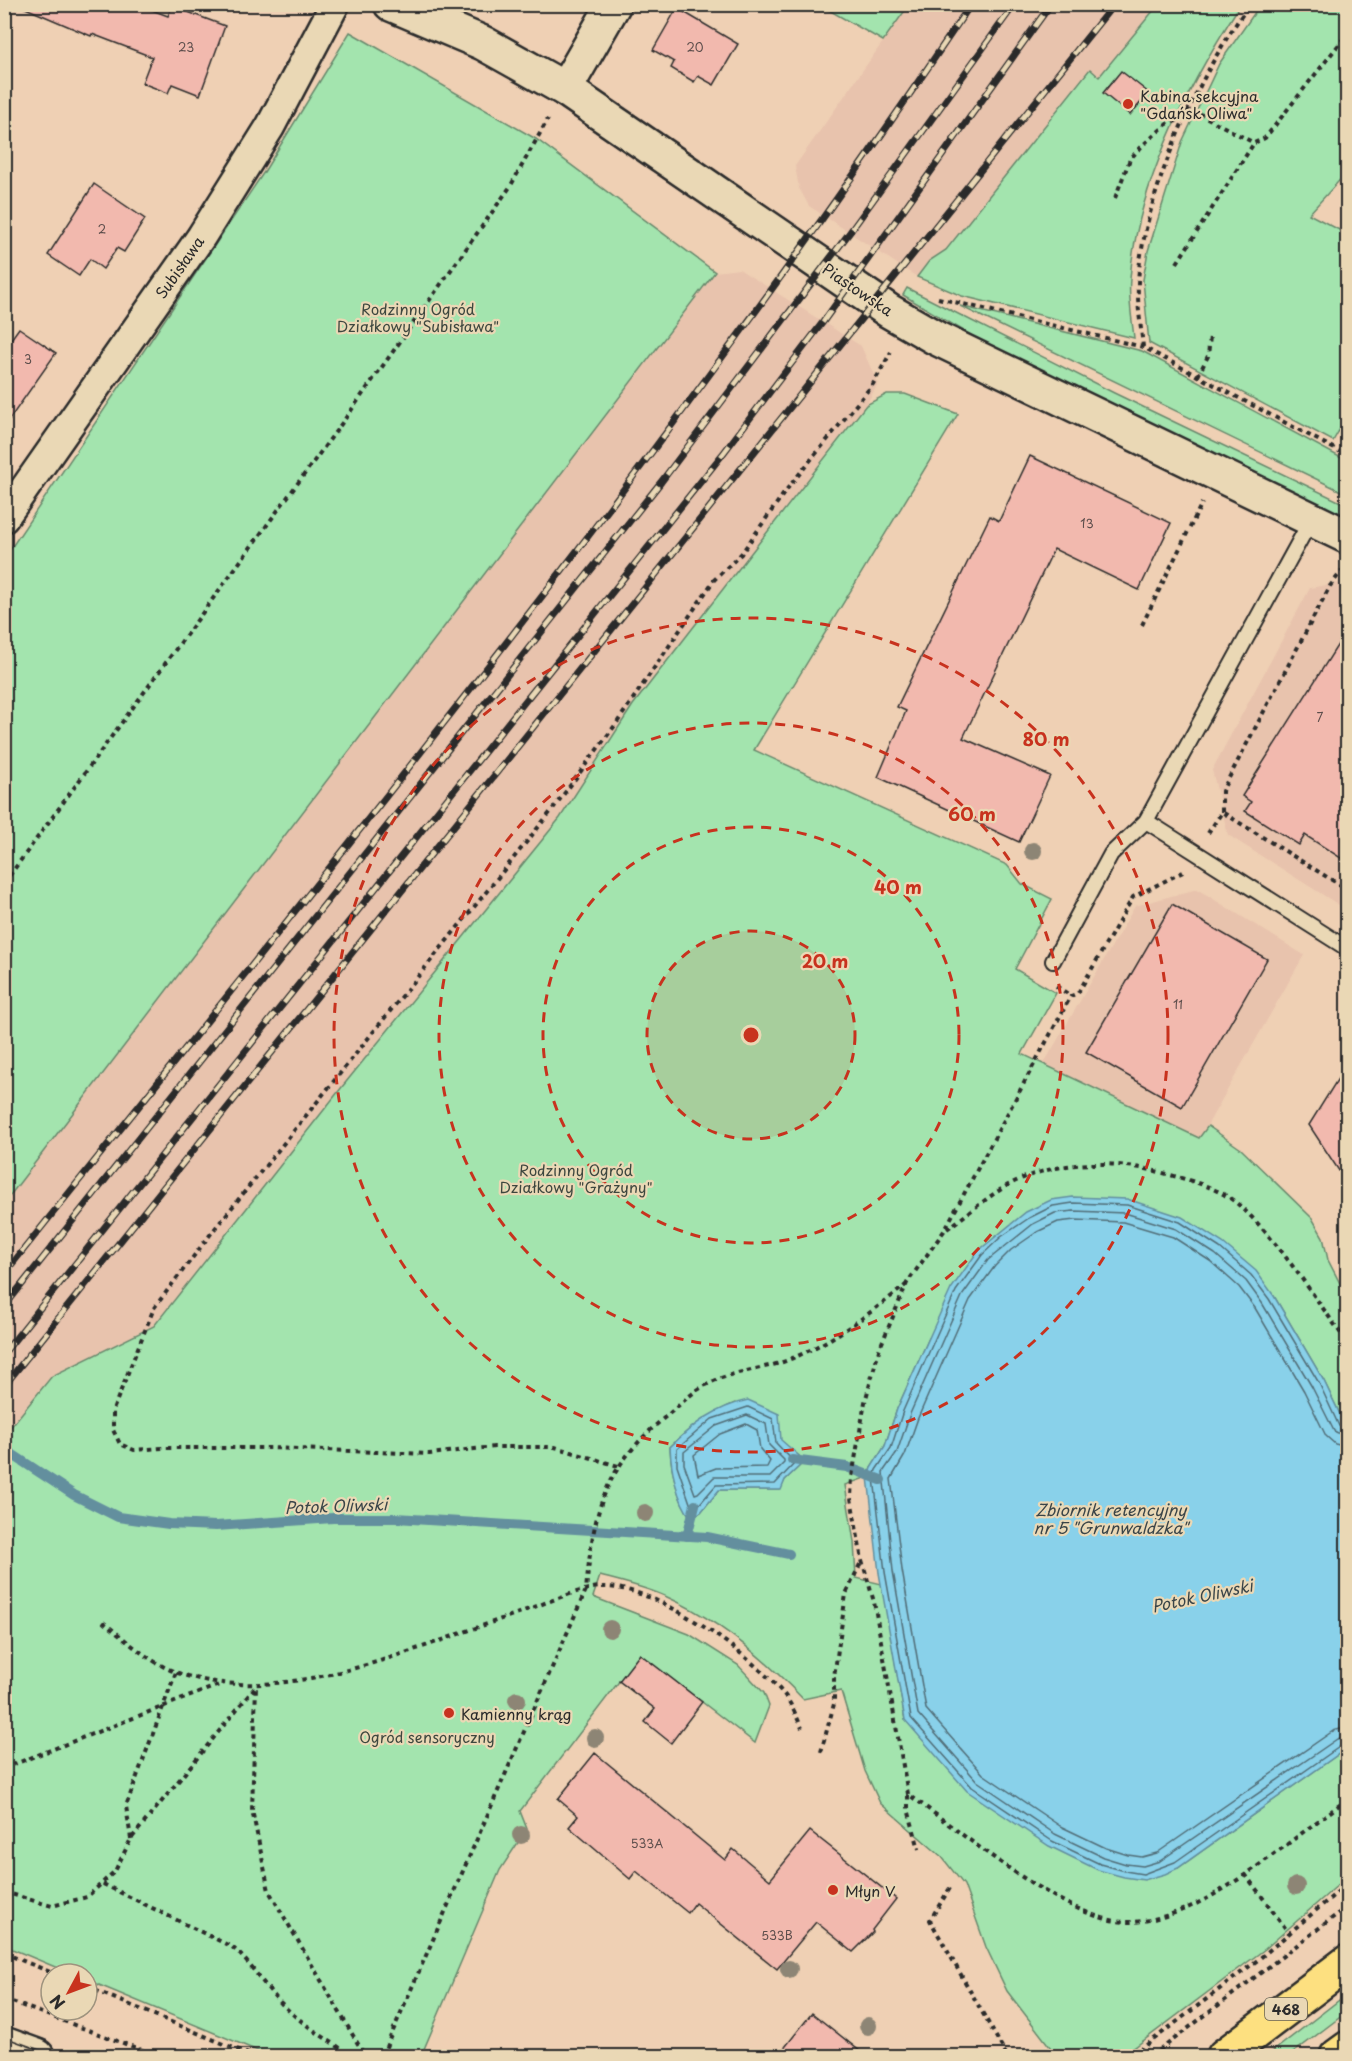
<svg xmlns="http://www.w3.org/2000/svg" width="1352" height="2061" font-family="'Playpen Sans',sans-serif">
	<rect width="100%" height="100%" fill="#efd0b4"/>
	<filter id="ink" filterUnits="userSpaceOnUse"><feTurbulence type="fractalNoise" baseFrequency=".0167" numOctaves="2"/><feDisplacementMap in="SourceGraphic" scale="12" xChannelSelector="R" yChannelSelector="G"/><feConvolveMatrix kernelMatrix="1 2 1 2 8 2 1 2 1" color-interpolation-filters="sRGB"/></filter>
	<g filter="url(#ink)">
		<g fill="#e8c3ad">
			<path d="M909 5H1158L1099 77 1089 70 946 250 929 261 917 277 809 206 799 188 795 166Z"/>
			<path d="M739 269 861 346 878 384 866 405 633 705 560 818 342 1087 154 1326 52 1376 5 1434V1202L715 272Z"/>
			<path d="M1347 581V910L1228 835 1212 770 1310 588Z"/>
			<path d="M1197 889 1304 955 1200 1138 1043 1065 1135 906Z"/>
		</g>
		<g fill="#a3e4ae" stroke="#67886c" stroke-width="1.5" fill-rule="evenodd">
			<path d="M820 5H909L883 41Z"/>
			<path d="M1158 5H1240C1189 84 1137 183 1130 279 1128 298 1132 319 1134 338L962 296 917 277 929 261 946 250 1090 69 1099 77Z"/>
			<path d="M1260 5H1347V172L1309 214 1347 234V416L1333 441 1149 343 1143 280 1148 251 1182 142 1219 64Z"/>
			<path d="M350 32 536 139 715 272 5 1202V557L264 172Z"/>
			<path d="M907 288 1114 393 1347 505V517L979 340 903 295Z"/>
			<path d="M960 306 1142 351 1347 461V494Z"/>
			<path d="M887 394H905L958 414 754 750 1007 865 1022 884 1052 899 1015 969 1056 993 1022 1054 1199 1138 1208 1126 1241 1149 1312 1218 1323 1237 1328 1260 1347 1297V1429L1324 1381 1274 1296 929 1338 897 1409 885 1446 871 1468 868 1477 845 1485 854 1542 856 1578 882 1584 905 1720 1178 1868 1347 1748V1877L1265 1949 1123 2056H1057L1007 1991 986 1947 964 1885 942 1857 880 1803 865 1771 841 1691 803 1699C764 1658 719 1620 667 1597 645 1587 623 1582 600 1576L593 1597 689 1634 738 1665 764 1693 769 1706 755 1743 640 1654 520 1811 527 1829 500 1870 421 2056H270L87 1980V1974H72L5 1946V1434L52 1376 154 1326 342 1087 560 818 633 705 866 405ZM735 1403 805 1461 785 1480 780 1490H719L701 1512 691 1518C677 1499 671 1470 670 1447 690 1427 709 1414 735 1403Z"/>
			<path d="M1347 1994V2012L1289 2056H1267Z"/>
		</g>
		<g fill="#89d1ea" stroke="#638f9e" stroke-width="1.5">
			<path d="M1073 1197 1127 1199 1182 1217 1223 1243 1256 1271 1274 1296 1324 1381 1347 1429V1748L1178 1868 1165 1874 1144 1880 1124 1877 1098 1870 1049 1846 967 1791 905 1720 879 1573 868 1477 871 1468 885 1446 897 1409 951 1289 978 1251 1026 1212 1051 1200Z"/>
			<path d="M748 1400 779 1414 781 1440 805 1461 785 1480 781 1490H719L701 1512 691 1518C677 1500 671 1470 670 1447 693 1424 716 1407 748 1400Z"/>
		</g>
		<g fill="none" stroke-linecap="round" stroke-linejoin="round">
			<g stroke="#516d77" stroke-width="1.5">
				<path d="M748 1407 773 1419 776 1443 795 1463 775 1484 716 1485 697 1507 692 1509 677 1465V1449L712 1419Z"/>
				<path d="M747 1415 766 1424 769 1445 784 1460V1463L770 1477H714L698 1493 695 1494 684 1464V1452L716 1426Z"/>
				<path d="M746 1424 757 1430 760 1449 770 1461 767 1467 716 1468 698 1475 694 1455 720 1434Z"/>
				<path d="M1348 1430 1339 1426 1319 1383 1269 1299 1251 1275 1220 1248 1180 1222 1127 1205 1073 1203 1053 1206 1029 1218 1001 1237 982 1255 956 1291 903 1411 891 1448 876 1470 874 1478 885 1572 911 1718 972 1787 1052 1841 1100 1864 1125 1871 1143 1874 1175 1862 1342 1745 1348 1743"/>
				<path d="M1348 1438 1334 1431 1312 1387 1262 1303 1246 1281 1215 1254 1176 1229 1125 1213 1074 1211 1055 1213 1033 1224 988 1260 962 1296 910 1414 897 1452 883 1472 893 1571 918 1714 977 1781 1055 1834 1103 1857 1126 1864 1143 1866 1160 1861 1337 1739 1348 1736"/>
				<path d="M1348 1447 1335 1444 1326 1436 1304 1391 1255 1308 1239 1287 1210 1261 1173 1237 1123 1222 1075 1220 1058 1222 1037 1232 1011 1250 995 1266 970 1300 918 1418 905 1455 891 1479 902 1570 926 1709 983 1774 1060 1826 1106 1848 1128 1855 1142 1857 1157 1853 1333 1731 1348 1727"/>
			</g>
			<g stroke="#638f9e" stroke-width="10">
				<path d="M4 1449 74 1495 118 1517 169 1524 216 1526 333 1518H396L707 1537 789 1554"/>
				<path d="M792 1460 847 1467 881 1480"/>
				<path d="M687 1536 695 1505"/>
			</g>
		</g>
		<g fill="#f2b9ae" stroke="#2b2b2b" stroke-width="1.5">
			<path d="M16 4H136L168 16 172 6 225 26 200 95 172 84 168 93 142 83 152 57 92 34 91 36Z"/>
			<path d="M677 8 738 44 714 85 698 76 694 82 671 68 674 62 653 50Z"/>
			<path d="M1121 71 1149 93 1130 115 1103 93Z"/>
			<path d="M94 184 145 219 124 252 117 248 103 269 90 259 79 276 48 255Z"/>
			<path d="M19 328 56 353 4 427V349Z"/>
			<path d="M1030 456 1171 523 1139 590 1054 549 963 738 1050 776 1019 842 878 777 906 711 897 707 990 516 999 521Z"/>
			<path d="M1347 630V862L1305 835 1299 845 1245 811 1251 802 1242 796Z"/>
			<path d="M1172 904 1267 959 1182 1107 1086 1052Z"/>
			<path d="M1347 1064V1183L1309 1125Z"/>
			<path d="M640 1654 702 1702 671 1743 645 1722 655 1709 619 1681Z"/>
			<path d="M595 1753 725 1860 733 1849 770 1880 810 1831 896 1899 872 1930 873 1932 853 1952 816 1922 777 1969 695 1903 688 1913 636 1871 630 1879 569 1827 578 1816 558 1799Z"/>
			<path d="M812 2013 866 2056H778Z"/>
		</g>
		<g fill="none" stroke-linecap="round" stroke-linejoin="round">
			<g stroke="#2b2b2b" stroke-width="18">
				<g id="service">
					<path d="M1146 821 1348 949"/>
					<path d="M1053 961 1111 854 1146 821 1311 520"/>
				</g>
			</g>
			<g stroke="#2b2b2b" stroke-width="33">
				<path id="minor" d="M4 518 201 237 270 127 335 4"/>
			</g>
			<g stroke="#2b2b2b" stroke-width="38">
				<g id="tertiary">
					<path d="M391 4 483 43 565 89 889 311 936 338 1348 537"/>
					<path d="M565 89 614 4"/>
				</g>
			</g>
			<g stroke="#2b2b2b" stroke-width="38">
				<path id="secondary" d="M4 2044 37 2056"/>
			</g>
			<g stroke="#2b2b2b" stroke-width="38">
				<g id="primary">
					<path d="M1224 2056 1348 1962"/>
					<path d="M1337 2056 1348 2048"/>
				</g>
			</g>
			<g stroke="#2b2b2b" stroke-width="4" stroke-dasharray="4.5 4.5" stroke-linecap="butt">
				<path d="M1115 198 1130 159 1144 144 1167 124 1200 114 1254 143 1265 138 1348 33"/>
				<path d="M1177 263 1254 143"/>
				<path d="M938 298 1143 347 1348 456"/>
				<path d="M1143 347C1141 326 1137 304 1138 283 1142 198 1199 72 1250 4"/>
				<path d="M1198 376 1208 356 1210 336"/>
				<path d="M1142 625 1202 503"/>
				<path d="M1222 812V791L1330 586 1342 571"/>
				<path d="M1208 833 1222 812 1348 890"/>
				<path d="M1183 872 1133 897 1078 993 1071 996 944 1231 907 1283 879 1350 865 1402 852 1477 851 1498 862 1560 874 1602 908 1794C960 1831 1063 1919 1125 1922 1155 1923 1189 1909 1215 1894 1261 1867 1304 1830 1348 1799"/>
				<path d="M4 883 350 412 510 187 548 119"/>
				<path d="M1056 986 1071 996"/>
				<path d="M947 1229C968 1214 990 1194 1014 1182 1065 1158 1121 1160 1174 1176 1196 1182 1223 1190 1240 1206 1280 1242 1315 1299 1348 1343"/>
				<path d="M618 1466 555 1447H494L429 1454 271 1448H162L134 1450 120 1444 113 1430V1410L154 1308 213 1231 549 814 616 724 714 580 741 554 787 489 873 384 891 352"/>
				<path d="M103 1622C126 1640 150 1663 178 1673 279 1709 410 1650 507 1617 532 1609 577 1588 602 1587 656 1585 747 1652 782 1692 791 1702 796 1716 802 1728"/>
				<path d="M821 1752 834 1704V1677L846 1594 862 1560"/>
				<path d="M4 1768 224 1683"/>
				<path d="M908 1795V1809L919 1849"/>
				<path d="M131 1839 126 1806 176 1672"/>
				<path d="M1245 1874 1289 1933"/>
				<path d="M103 1884 232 1947C251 1963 263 1985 281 2003 301 2024 329 2040 352 2056"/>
				<path d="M950 1888 930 1920 1007 2056"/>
				<path d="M4 1892 52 1906 87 1897 115 1871 131 1839 256 1686 252 1810 269 1891 365 2056"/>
				<path d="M4 1953 55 1974"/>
				<path d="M87 1987 253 2056"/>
				<path d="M4 1999 158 2056"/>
				<path d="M382 2056 586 1590C594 1507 603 1468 670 1413 681 1404 693 1391 706 1385 730 1371 763 1370 788 1360 831 1343 872 1312 907 1284"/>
				<path d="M1132 2056 1259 1959 1348 1883"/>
				<path d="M1152 2056 1348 1906"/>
			</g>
			<use href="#service" stroke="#ead8b5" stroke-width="14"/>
			<use href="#minor" stroke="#ead8b5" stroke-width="28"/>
			<use href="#tertiary" stroke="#ead8b5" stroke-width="33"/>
			<use href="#secondary" stroke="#ead8b5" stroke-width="33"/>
			<use href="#primary" stroke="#fde080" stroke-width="33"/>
			<g stroke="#2b2b2b" stroke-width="1.5">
				<path d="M4 2037 56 2056"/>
				<path d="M4 2052 15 2056"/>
			</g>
			<g stroke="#2b2b2b" stroke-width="7">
				<g id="rail">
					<path d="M4 1274C337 859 674 447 971 4"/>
					<path d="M4 1307 661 482 850 232 1015 4"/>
					<path d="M4 1353 722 455 823 322 1051 4"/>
					<path d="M4 1386 1114 4"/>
				</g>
			</g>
			<use href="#rail" stroke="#ead8b5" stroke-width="4.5" stroke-dasharray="14" stroke-linecap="butt"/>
		</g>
		<g fill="#8d8574">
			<circle cx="1033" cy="851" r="9"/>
			<circle cx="645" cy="1513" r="9"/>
			<circle cx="610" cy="1629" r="9"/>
			<circle cx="517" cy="1700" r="9"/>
			<circle cx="595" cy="1738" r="9"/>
			<circle cx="521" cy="1835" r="9"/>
			<circle cx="1296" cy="1886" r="9"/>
			<circle cx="789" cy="1969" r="9"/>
			<circle cx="868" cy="2026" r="9"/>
		</g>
	</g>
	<circle cx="751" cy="1035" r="104" fill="#c8321e" fill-opacity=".12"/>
	<g fill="none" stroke="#c8321e" stroke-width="3" stroke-dasharray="10 8">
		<circle cx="751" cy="1035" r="104"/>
		<circle cx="751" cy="1035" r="208"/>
		<circle cx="751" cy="1035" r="312"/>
		<circle cx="751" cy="1035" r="417"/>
	</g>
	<g fill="#c8321e" stroke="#ead8b5" stroke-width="2">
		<circle cx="1128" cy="104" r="6"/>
		<circle cx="449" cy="1713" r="6"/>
		<circle cx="833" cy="1890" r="6"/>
	</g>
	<g text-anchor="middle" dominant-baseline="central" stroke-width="4.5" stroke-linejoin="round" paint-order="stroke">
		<g font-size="12" fill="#5d4e4c">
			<text x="186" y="47">23</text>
			<text x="695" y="47">20</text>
			<text x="102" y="229">2</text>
			<text x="28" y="359">3</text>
			<text x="1087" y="523">13</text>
			<text x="1320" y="717">7</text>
			<text x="1178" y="1004">11</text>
			<text x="647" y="1843">533A</text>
			<text x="777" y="1935">533B</text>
		</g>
		<rect fill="#ead8b5" stroke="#645f54" stroke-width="1.5" x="1265" y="1998" width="42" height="22" rx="4.5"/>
		<g font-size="14" font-weight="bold" fill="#2b2b2b">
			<text x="1286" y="2009">468</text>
		</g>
		<g font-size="15" fill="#2b2b2b" stroke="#ead8b5" text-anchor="start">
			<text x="1140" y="95">Kabina sekcyjna<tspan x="1140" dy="17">"Gdańsk Oliwa"</tspan></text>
			<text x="461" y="1713">Kamienny krąg</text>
			<text x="845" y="1890">Młyn V</text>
		</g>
		<g font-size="15" fill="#2b2b2b" stroke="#ead8b5">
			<text transform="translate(179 267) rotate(-55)">Subisława</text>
			<text transform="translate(858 289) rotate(34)">Piastowska</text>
		</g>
		<g font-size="15" fill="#3d473f" stroke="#ead8b5">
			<text x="418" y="308">Rodzinny Ogród<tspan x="418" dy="17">Działkowy "Subisława"</tspan></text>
			<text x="576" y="1169">Rodzinny Ogród<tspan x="576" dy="17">Działkowy "Grażyny"</tspan></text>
			<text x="427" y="1736">Ogród sensoryczny</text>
		</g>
		<g font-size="16" font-style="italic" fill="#394448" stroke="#ead8b5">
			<text transform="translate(336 1505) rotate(-2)">Potok Oliwski</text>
			<text x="1111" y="1509">Zbiornik retencyjny<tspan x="1111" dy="18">nr 5 "Grunwaldzka"</tspan></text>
			<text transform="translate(1202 1595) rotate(-12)">Potok Oliwski</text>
		</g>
	</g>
	<circle cx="751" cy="1035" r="9" fill="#c8321e" stroke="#ead8b5" stroke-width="3"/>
	<g font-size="18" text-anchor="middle" font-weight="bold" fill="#c8321e" stroke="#ead8b5" stroke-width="4.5" stroke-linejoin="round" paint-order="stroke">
		<text x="1046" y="746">80 m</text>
		<text x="972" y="821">60 m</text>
		<text x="898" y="894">40 m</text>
		<text x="825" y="968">20 m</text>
	</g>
	<rect width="1352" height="2061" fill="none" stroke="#ead8b5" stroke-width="24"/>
	<rect x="12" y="12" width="1328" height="2037" fill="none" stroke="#2b2b2b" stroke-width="2" filter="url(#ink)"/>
	<g transform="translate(69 1992) rotate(229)"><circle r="28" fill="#ead8b5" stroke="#9e937e" stroke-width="1.5"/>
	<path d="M0-4.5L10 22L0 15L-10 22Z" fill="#c8321e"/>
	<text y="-9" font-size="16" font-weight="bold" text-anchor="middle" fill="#2b2b2b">N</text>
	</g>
</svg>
